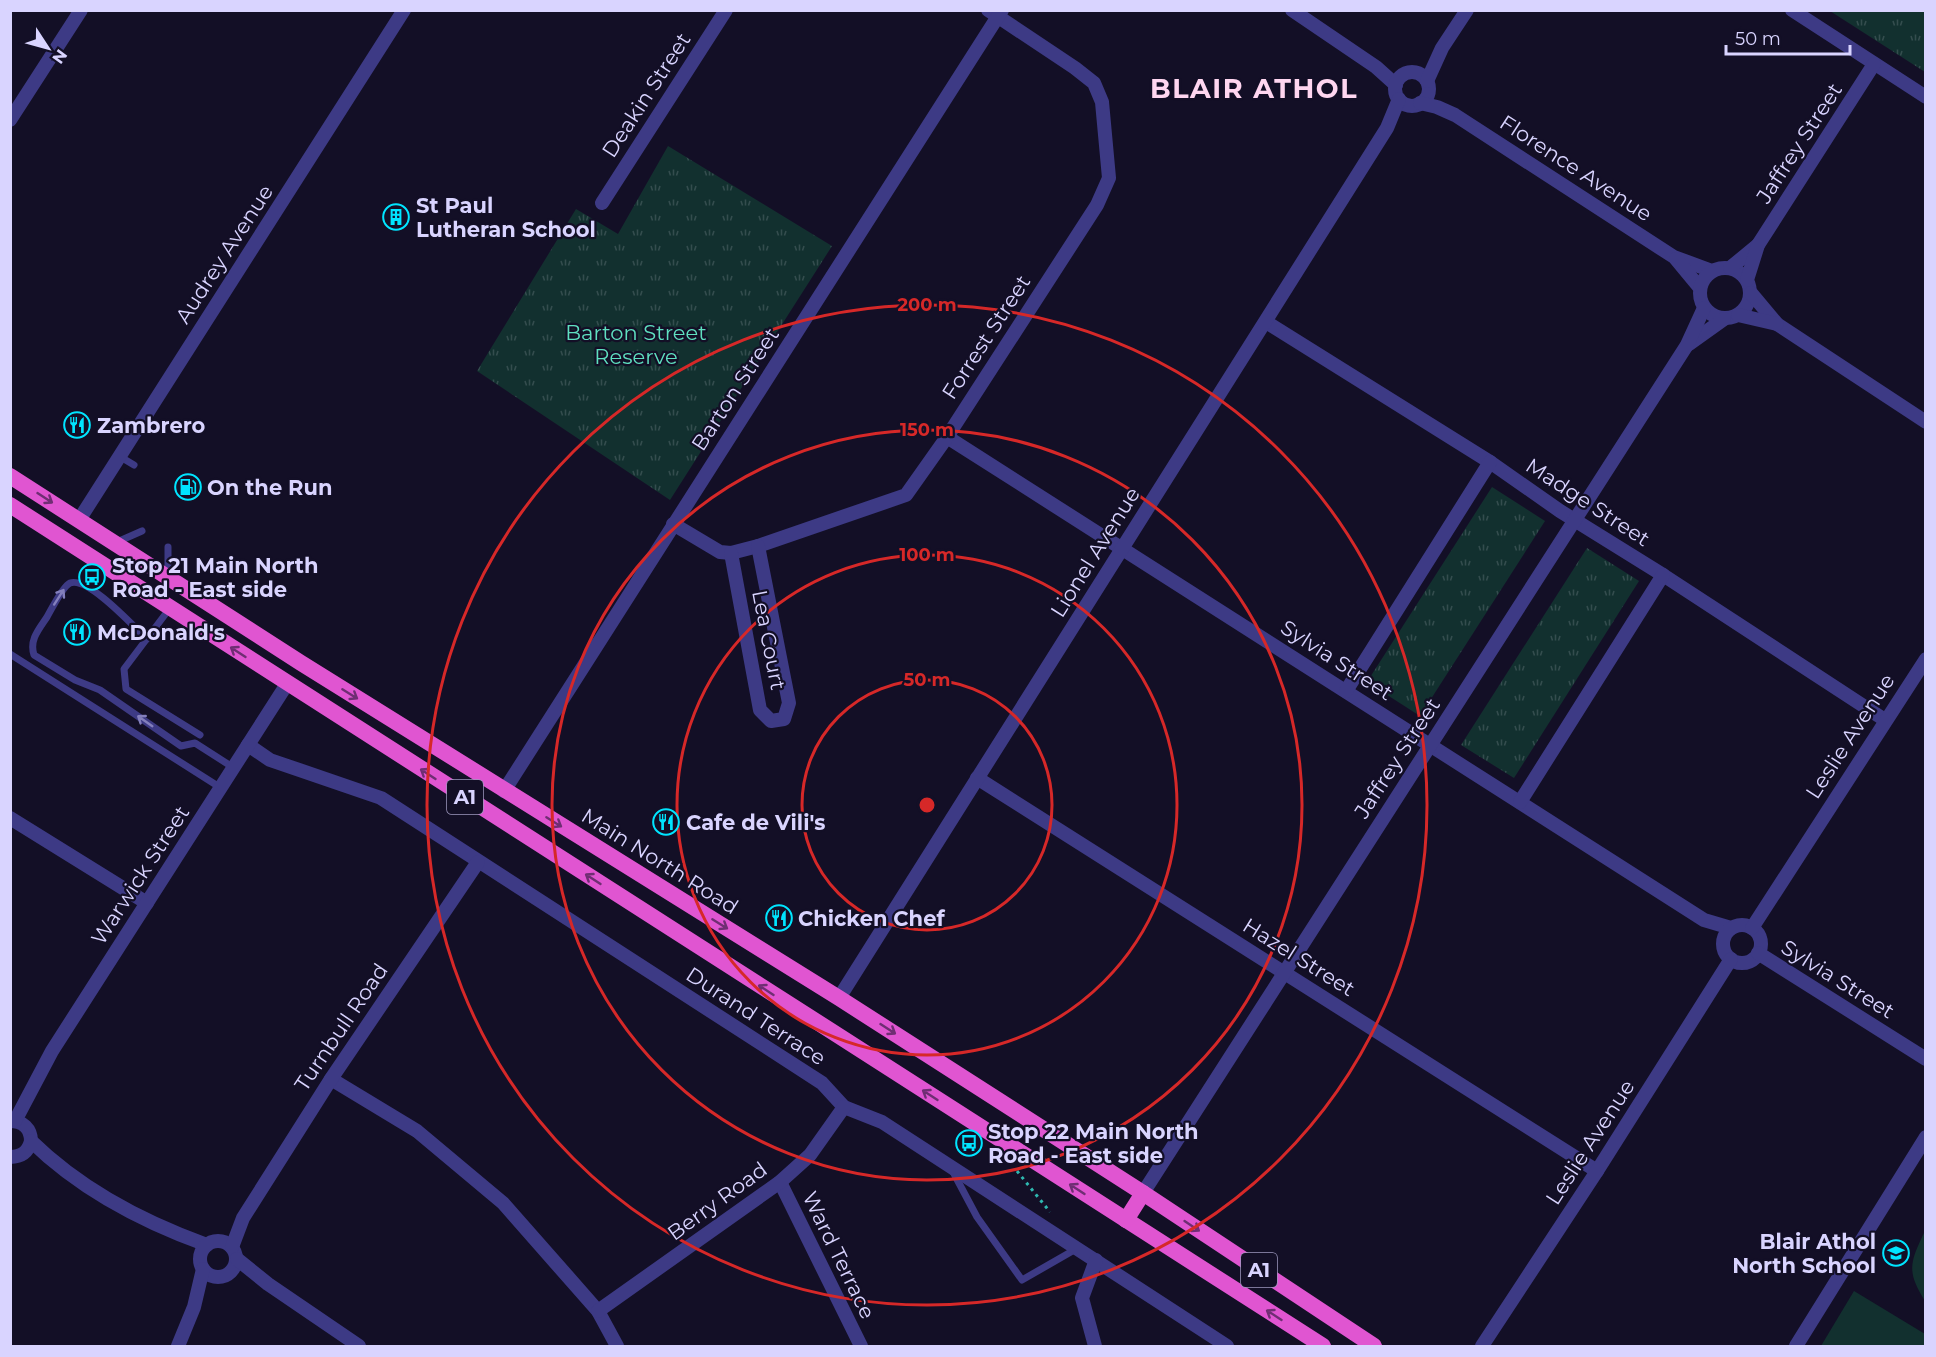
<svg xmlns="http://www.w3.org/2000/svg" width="1936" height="1357" font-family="Montserrat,sans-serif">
	<defs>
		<pattern id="park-tufts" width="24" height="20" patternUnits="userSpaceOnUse" patternTransform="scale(1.5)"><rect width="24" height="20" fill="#12302f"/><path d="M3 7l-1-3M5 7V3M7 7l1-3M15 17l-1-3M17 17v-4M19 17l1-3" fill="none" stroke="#344d4e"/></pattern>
	</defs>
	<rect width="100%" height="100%" fill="#130f26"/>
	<g fill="url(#park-tufts)">
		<path d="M1830 11H1925V72Z"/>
		<path d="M668 146 832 246 670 500 477 371 576 209 618 234Z"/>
		<path d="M1492 487 1545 521 1420 716 1367 682Z"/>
		<path d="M1587 548 1639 581 1514 778 1461 745Z"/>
	</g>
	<g fill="#12302f">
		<path d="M1925 1231V1301C1906 1271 1910 1262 1925 1231Z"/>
		<path d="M1854 1291 1925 1334V1346H1821Z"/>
	</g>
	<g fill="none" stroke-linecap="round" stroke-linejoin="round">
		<path stroke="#2fb8b0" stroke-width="3" stroke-dasharray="3 4.5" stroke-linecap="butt" d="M1017 1171 1050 1212"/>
		<g stroke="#3d3a85" stroke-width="7">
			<path d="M119 456 134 465"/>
			<path d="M117 542 142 531"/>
			<path d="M168 575V547"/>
			<path d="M170 608 124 669 126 689 200 735"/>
			<path d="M147 639C134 627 88 576 70 583 63 586 51 610 47 617 39 629 29 640 34 655L75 680 100 690 181 746 195 743 234 768"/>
			<path d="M10 654 221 788"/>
			<path d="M952 1170 977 1217 1022 1280 1076 1249"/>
		</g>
		<g stroke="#3d3a85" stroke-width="14">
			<path d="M1292 10 1376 67 1396 85"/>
			<path d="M1792 10 1926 97"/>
			<circle cx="1412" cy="89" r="17"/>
			<path d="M1427 81 1442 48 1467 10"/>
			<path d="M1420 103 1437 107 1455 115 1674 257 1712 271"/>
			<path d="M10 120 81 10"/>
			<path d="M602 203 726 10"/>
			<path d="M1676 259 1700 288"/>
			<circle cx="1725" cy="293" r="25"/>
			<path d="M1730 268 1758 245"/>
			<path d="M1747 280 1758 245 1874 64"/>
			<path d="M1751 293 1777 324 1926 422"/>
			<path d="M1738 315 1777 324"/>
			<path d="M1266 322 1490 462 1560 511 1663 575 1885 720"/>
			<path d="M1689 344 1724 319"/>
			<path d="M947 437 1704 920 1731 928"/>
			<path d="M79 520 404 10"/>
			<path d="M673 524 720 552 731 553 758 546 906 495 947 437 1097 205 1109 178 1102 102 1094 83 1075 68 988 10"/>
			<path d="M731 553 760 710 771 721 784 719 789 703 758 546"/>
			<path d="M1346 691 1490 462"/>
			<path d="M248 745 270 760 381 798 822 1083 844 1107 882 1122 1227 1346"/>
			<path d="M977 778 1597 1171"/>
			<path d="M504 791 1002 10"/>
			<path d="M1520 802 1663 575"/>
			<path d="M10 818 147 903"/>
			<circle cx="1742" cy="944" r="19"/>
			<path d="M1752 928 1926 659"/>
			<path d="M1758 953 1926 1059"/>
			<path d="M839 998 1387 128 1399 99"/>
			<path d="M331 1079 417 1131 503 1203 598 1311 617 1346"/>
			<path d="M10 1121C23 1121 31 1129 31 1141 28 1152 22 1157 10 1157"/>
			<path d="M15 1121 52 1051 287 684"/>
			<path d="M31 1141C80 1189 143 1222 207 1245"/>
			<path d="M780 1182 861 1346"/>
			<path d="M1143 1193 1687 345 1704 308"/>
			<circle cx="218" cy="1259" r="18"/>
			<path d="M232 1247 243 1218 331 1079 478 862"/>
			<path d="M237 1259 268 1284 359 1346"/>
			<path d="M598 1311 780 1182 810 1155 844 1107"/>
			<path d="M178 1346 194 1307 203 1269"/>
			<path d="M1095 1346 1082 1298 1096 1260"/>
			<path d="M1482 1346 1597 1171 1731 959"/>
			<path d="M1796 1346 1926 1137"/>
		</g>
		<g stroke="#e055d1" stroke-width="16">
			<path d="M10 476 301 663 839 998 1143 1193 1374 1346"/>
			<path d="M10 505 1323 1346"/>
			<path d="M1126 1220 1143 1193"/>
		</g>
	</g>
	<defs><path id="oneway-shaft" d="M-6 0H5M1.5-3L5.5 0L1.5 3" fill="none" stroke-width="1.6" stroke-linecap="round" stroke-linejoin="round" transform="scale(1.5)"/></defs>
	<g stroke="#6f2e73">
		<use href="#oneway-shaft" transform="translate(45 498) rotate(33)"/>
		<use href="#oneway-shaft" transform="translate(238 652) rotate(-147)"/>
		<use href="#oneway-shaft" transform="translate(350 694) rotate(32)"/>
		<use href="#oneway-shaft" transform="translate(428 774) rotate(-147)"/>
		<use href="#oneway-shaft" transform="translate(554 822) rotate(32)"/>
		<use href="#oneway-shaft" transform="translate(593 879) rotate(-147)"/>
		<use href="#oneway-shaft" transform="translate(720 924) rotate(32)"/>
		<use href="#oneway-shaft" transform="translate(766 990) rotate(-147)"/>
		<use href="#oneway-shaft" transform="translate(888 1029) rotate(33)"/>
		<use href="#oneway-shaft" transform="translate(930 1095) rotate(-147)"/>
		<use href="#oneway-shaft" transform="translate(1077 1189) rotate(-147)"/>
		<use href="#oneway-shaft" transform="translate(1192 1226) rotate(34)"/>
		<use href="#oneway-shaft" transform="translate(1274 1315) rotate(-147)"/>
	</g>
	<g stroke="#837fbc">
		<use href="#oneway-shaft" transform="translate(59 597) rotate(-57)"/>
		<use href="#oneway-shaft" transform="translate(145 721) rotate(-145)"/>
	</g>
	<g fill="none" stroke="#d62828" stroke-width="3">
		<circle cx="927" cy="805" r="125"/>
		<circle cx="927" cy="805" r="250"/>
		<circle cx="927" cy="805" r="375"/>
		<circle cx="927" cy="805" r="500"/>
	</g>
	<defs>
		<g id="building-ring" transform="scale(1.35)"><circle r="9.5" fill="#130f26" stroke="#00e5ff" stroke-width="1.5"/><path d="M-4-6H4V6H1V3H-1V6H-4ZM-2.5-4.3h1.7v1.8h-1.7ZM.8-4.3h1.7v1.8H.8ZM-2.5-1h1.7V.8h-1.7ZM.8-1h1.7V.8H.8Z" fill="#00e5ff"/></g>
		<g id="restaurant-ring" transform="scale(1.35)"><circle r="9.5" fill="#130f26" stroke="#00e5ff" stroke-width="1.5"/><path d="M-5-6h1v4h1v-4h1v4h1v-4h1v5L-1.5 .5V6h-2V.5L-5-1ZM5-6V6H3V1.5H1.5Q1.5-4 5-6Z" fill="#00e5ff"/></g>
		<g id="fuel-ring" transform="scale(1.35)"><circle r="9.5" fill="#130f26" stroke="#00e5ff" stroke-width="1.5"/><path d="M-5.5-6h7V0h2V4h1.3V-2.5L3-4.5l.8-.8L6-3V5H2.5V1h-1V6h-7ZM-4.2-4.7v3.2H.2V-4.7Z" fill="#00e5ff"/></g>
		<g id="bus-ring" transform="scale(1.35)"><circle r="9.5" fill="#130f26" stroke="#00e5ff" stroke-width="1.5"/><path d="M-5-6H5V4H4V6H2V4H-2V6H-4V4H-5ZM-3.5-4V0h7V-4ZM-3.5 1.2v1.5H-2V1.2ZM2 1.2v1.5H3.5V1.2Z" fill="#00e5ff"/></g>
		<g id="school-ring" transform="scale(1.35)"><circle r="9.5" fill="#130f26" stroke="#00e5ff" stroke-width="1.5"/><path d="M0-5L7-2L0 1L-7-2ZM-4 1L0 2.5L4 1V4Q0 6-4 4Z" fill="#00e5ff"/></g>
	</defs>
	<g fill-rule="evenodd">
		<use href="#building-ring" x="396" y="217"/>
		<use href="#restaurant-ring" x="77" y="425"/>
		<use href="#fuel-ring" x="188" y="487"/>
		<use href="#bus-ring" x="92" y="577"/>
		<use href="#restaurant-ring" x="77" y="632"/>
		<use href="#restaurant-ring" x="666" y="822"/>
		<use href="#restaurant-ring" x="779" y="918"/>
		<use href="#bus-ring" x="969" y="1143"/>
		<use href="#school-ring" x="1896" y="1253"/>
	</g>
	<g text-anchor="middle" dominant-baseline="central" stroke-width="4.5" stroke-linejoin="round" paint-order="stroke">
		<g fill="#130f26" stroke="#9e99be" stroke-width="1.5">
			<rect x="447" y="780" width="36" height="34" rx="4.5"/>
			<rect x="1241" y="1253" width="36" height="34" rx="4.5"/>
		</g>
		<g font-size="20" font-weight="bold" fill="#d9d4ff">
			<text x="465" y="797">A1</text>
			<text x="1259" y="1270">A1</text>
		</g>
		<g font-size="21" fill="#d9d4ff" stroke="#130f26">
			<text transform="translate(646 95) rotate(-57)">Deakin Street</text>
			<text transform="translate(1799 143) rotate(-57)">Jaffrey Street</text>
			<text transform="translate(1576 168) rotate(33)">Florence Avenue</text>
			<text transform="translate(224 254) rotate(-57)">Audrey Avenue</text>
			<text transform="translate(986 337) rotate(-57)">Forrest Street</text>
			<text transform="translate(735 389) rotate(-57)">Barton Street</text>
			<text transform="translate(1588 502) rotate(33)">Madge Street</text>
			<text transform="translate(1095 552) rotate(-58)">Lionel Avenue</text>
			<text transform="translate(769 640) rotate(79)">Lea Court</text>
			<text transform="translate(1337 660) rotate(33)">Sylvia Street</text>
			<text transform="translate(1850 736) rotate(-57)">Leslie Avenue</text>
			<text transform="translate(1397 758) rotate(-57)">Jaffrey Street</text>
			<text transform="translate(660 861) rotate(32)">Main North Road</text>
			<text transform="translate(140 875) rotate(-57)">Warwick Street</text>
			<text transform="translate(1299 957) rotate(32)">Hazel Street</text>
			<text transform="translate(1838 979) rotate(32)">Sylvia Street</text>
			<text transform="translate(756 1016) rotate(33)">Durand Terrace</text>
			<text transform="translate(341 1027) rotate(-56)">Turnbull Road</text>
			<text transform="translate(1590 1142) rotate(-57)">Leslie Avenue</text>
			<text transform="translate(717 1201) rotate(-36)">Berry Road</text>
			<text transform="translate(839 1255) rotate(64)">Ward Terrace</text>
		</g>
		<g font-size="21" font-weight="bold" fill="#d9d4ff" stroke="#130f26" text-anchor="start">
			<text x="416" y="205">St Paul<tspan x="416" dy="24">Lutheran School</tspan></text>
			<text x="97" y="425">Zambrero</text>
			<text x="207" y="487">On the Run</text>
			<text x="112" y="565">Stop 21 Main North<tspan x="112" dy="24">Road - East side</tspan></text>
			<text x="97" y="632">McDonald's</text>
			<text x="686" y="822">Cafe de Vili's</text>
			<text x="798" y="918">Chicken Chef</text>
			<text x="988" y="1131">Stop 22 Main North<tspan x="988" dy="24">Road - East side</tspan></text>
			<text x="1876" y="1241" text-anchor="end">Blair Athol<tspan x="1876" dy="24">North School</tspan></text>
		</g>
		<g font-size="21" fill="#5fe0c0" stroke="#130f26">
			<text x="636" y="332">Barton Street<tspan x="636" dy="24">Reserve</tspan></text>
		</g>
		<g font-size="27" font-weight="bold" letter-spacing="1.5" fill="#ffd6f0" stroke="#130f26">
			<text x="1254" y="88">BLAIR ATHOL</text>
		</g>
	</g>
	<circle cx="927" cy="805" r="9" fill="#d62828" stroke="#130f26" stroke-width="3"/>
	<g font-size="18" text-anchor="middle" font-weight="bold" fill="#d62828" stroke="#130f26" stroke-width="4.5" stroke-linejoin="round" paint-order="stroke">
		<text x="927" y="311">200 m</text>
		<text x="927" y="436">150 m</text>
		<text x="927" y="561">100 m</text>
		<text x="927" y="686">50 m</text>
	</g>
	<rect width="1936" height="1357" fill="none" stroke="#d9d4ff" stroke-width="24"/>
	<g transform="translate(48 48) rotate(126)" stroke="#130f26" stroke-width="4.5" paint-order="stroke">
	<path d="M0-4.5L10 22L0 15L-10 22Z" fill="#d9d4ff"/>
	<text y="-9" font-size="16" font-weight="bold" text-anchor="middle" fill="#d9d4ff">N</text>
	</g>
	<path d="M1726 45v9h124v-9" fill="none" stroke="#d9d4ff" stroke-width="3"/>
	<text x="1735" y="45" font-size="18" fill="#d9d4ff" stroke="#130f26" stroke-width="4.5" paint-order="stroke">50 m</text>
</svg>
